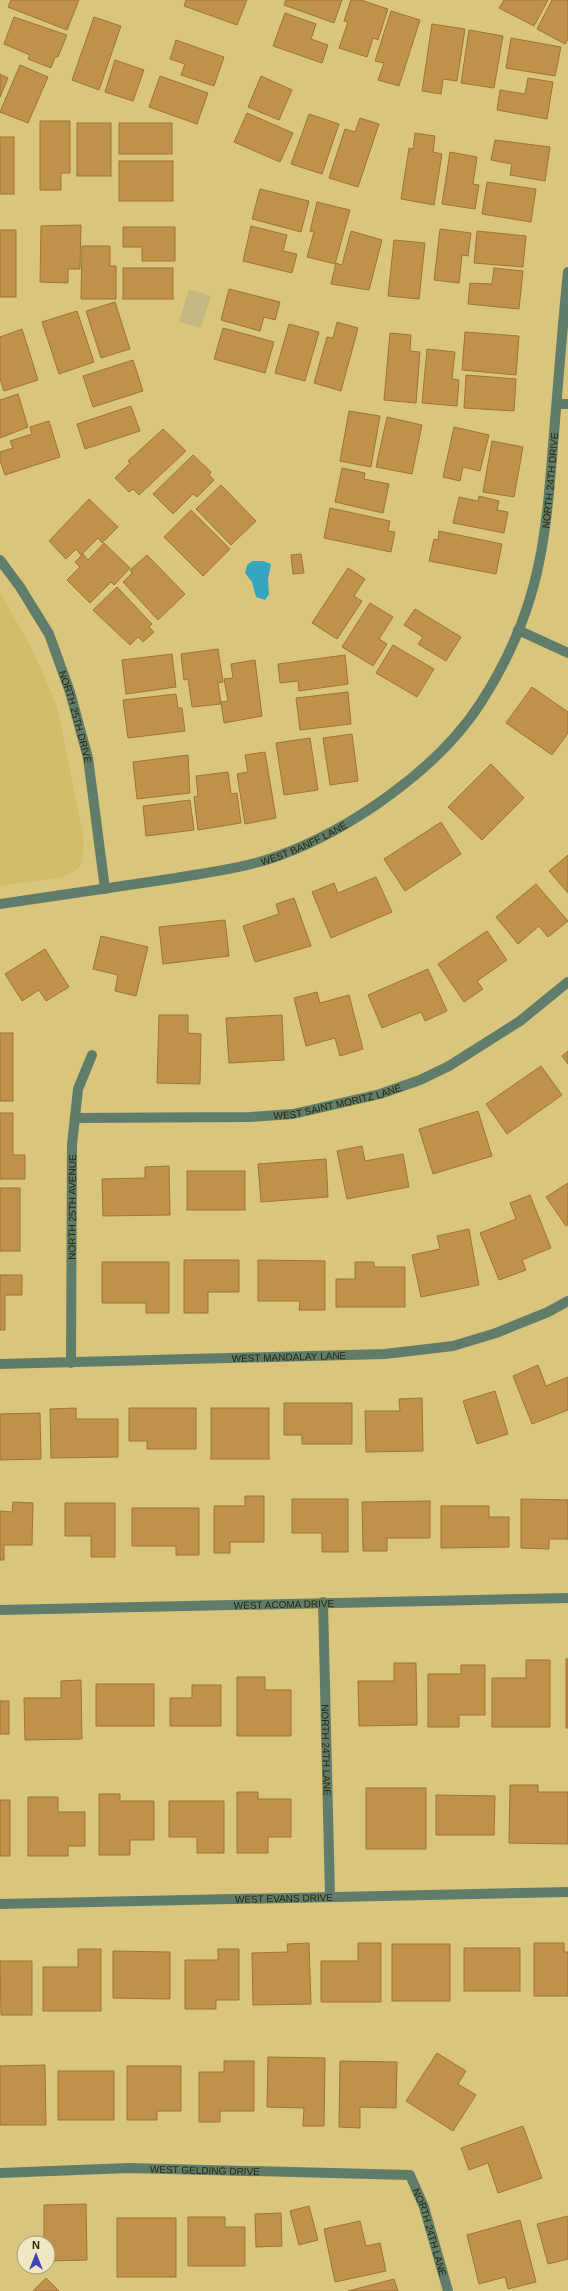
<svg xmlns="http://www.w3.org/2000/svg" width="568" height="2291" font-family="Arial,sans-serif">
	<rect width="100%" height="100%" fill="#d9c67c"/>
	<path fill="#d2bc69" d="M0 592 33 651 57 706 84 839 82 861 78 869 63 877 0 886Z"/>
	<path fill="#c5b780" d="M189 289 211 296 201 328 179 322Z"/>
	<path fill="#36a6be" d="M252 561H263L271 564 268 579 269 594 265 600 256 597 252 582 245 573 247 565Z"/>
	<g fill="#bf914b" stroke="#9e7434">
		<path d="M11 0H79L67 30 8 7Z"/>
		<path d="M186 0H247L237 25 184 6Z"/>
		<path d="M286 0H342L334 23 284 5Z"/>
		<path d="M351 0H361L388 9 378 40 373 38 367 57 339 48 348 22 344 21Z"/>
		<path d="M504 0H548L534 26 499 8Z"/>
		<path d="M552 0H568V39L565 44 537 29Z"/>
		<path d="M391 11 420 20 399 86 378 80 384 63 375 61Z"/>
		<path d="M285 13 316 24 311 39 328 45 322 63 273 46Z"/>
		<path d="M14 17 67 35 58 57H55L51 68 28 59 30 55 4 44Z"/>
		<path d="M94 17 121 26 99 90 72 80Z"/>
		<path d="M432 24 465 29 457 81 443 79 441 94 422 91Z"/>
		<path d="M469 30 503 36 494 88 461 83Z"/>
		<path d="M511 38 561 47 555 76 506 68Z"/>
		<path d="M176 40 224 57 214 86 181 75 185 64 170 59Z"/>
		<path d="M115 60 144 70 133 101 105 92Z"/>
		<path d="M20 65 48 77 28 123 0 112Z"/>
		<path d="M0 74 8 78 0 97Z"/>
		<path d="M160 76 208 93 197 124 149 107Z"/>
		<path d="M261 76 292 90 279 120 248 107Z"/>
		<path d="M528 78 553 82 547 119 497 110 500 90 525 94Z"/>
		<path d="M247 113 293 133 280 162 234 142Z"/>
		<path d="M309 114 339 124 322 174 291 164Z"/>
		<path d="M360 118 379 124 358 187 329 178 345 129 355 132Z"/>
		<path d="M40 121H70V173H61V190H40Z"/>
		<rect x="77" y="123" width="34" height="53"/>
		<rect x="119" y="123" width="53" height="31"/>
		<path d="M415 133 435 136 433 152 442 154 434 205 401 199 409 148 413 149Z"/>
		<rect x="0" y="137" width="14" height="57"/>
		<path d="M495 140 550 147 545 181 510 175 512 164 491 160Z"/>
		<path d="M450 152 477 157 473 184 479 185 475 209 442 204Z"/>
		<rect x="119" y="161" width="54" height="40"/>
		<path d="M487 182 536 189 531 222 482 214Z"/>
		<path d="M260 189 309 201 301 232 252 219Z"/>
		<path d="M317 202 350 210 335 264 307 257 314 232 310 231Z"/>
		<path d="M81 225 80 269H68V283L40 282 41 226Z"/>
		<path d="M251 226 287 235 283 251 297 254 292 273 243 261Z"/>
		<path d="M123 227H175V261H142V247H123Z"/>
		<path d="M440 229 471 233 468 256 462 255 459 283 434 280Z"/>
		<rect x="0" y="230" width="16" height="67"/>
		<path d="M351 231 382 240 369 290 331 284 336 263 342 265Z"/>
		<path d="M477 231 526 236 523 267 474 263Z"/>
		<path d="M394 240 425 243 419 299 388 296Z"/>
		<path d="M82 246H110V266H116V299H81Z"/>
		<rect x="123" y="268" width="50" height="31"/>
		<path d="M494 268 523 271 519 309 468 304 470 283 492 284Z"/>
		<path d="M229 289 280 302 275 320 264 317 260 331 221 320Z"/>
		<path d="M115 302 130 349 101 358 86 311Z"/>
		<path d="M77 311 94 362 59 374 42 322Z"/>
		<path d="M337 322 358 328 341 391 314 383 327 337 333 338Z"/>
		<path d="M289 324 319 332 305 381 275 373Z"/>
		<path d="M223 328 274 342 265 373 214 359Z"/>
		<path d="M22 329 38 380 4 391 0 379V337Z"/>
		<path d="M465 332 519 336 516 375 462 370Z"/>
		<path d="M390 333 411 335 410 351 420 352 416 403 384 400Z"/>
		<path d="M427 349 455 352 452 379 459 380 457 406 422 403Z"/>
		<path d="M133 360 143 391 93 407 83 376Z"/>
		<path d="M466 375 516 379 514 411 464 408Z"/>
		<path d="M18 394 28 427 0 438V400Z"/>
		<path d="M131 406 140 431 85 449 77 424Z"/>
		<path d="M349 411 380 416 371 467 340 461Z"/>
		<path d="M387 417 422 425 412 474 376 467Z"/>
		<path d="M49 421 60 457 5 475 0 460V452L13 448 10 441 32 434 30 427Z"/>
		<path d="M454 427 489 435 480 471 463 467 460 481 443 477Z"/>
		<path d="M163 429 186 451 139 495 133 489 129 492 115 478 130 463 128 461Z"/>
		<path d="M492 441 523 447 514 497 483 492Z"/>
		<path d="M193 455 211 472 209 475 214 480 197 497 193 494 173 514 153 494Z"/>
		<path d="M342 468 365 473 364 479 389 484 383 513 335 502Z"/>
		<path d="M221 485 256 521 231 545 196 509Z"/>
		<path d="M479 496 499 501 497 510 508 512 504 533 453 523 459 497 478 501Z"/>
		<path d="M89 499 118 527 102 543 98 538 81 555 76 549 66 559 49 541Z"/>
		<path d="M330 508 390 521 388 531 395 532 391 552 324 538Z"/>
		<path d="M191 510 230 549 203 576 164 537Z"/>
		<path d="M439 531 502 544 496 574 429 561 434 539 438 540Z"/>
		<path d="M104 543 130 568 114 585 111 582 90 603 67 580 80 567 75 562 83 554 88 560Z"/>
		<path d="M301 554 304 573 293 574 291 555Z"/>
		<path d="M147 555 185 594 158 620 123 582 132 573 130 570Z"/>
		<path d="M348 568 365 579 354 596 362 601 337 639 312 623Z"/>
		<path d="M117 587 152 624 149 627 154 632 143 642 138 637 130 645 93 610Z"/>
		<path d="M370 603 393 617 379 639 387 644 373 666 342 647Z"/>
		<path d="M415 609 461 637 446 661 418 644 423 637 404 625Z"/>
		<path d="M393 645 434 669 417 697 376 673Z"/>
		<path d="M218 649 223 682 218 683 221 704 192 707 188 679 184 680 181 654Z"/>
		<path d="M172 654 176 687 126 694 122 660Z"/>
		<path d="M345 655 348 684 299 691 298 681 280 683 278 664Z"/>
		<path d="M255 660 262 716 224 723 221 702 228 701 224 679 233 678 231 664Z"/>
		<path d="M532 687 568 712V733L552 755 506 723Z"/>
		<path d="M348 692 351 724 300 730 296 698Z"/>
		<path d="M176 694 178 708H182L185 731 128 738 123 700Z"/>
		<path d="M352 734 358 781 330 785 323 738Z"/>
		<path d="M310 738 318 790 284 795 276 743Z"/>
		<path d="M265 752 276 818 245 824 237 774 248 772 245 755Z"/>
		<path d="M188 755 190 793 137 799 133 762Z"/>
		<path d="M491 764 524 798 482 840 448 807Z"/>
		<path d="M228 772 231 794 237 793 241 823 198 830 194 797 198 796 196 776Z"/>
		<path d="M190 800 194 830 146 836 143 806Z"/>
		<path d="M441 822 461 854 405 891 384 859Z"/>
		<path d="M568 855V893L549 871Z"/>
		<path d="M376 877 392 912 331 938 312 892 334 883 338 893Z"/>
		<path d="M536 884 568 921 548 937 539 926 518 944 496 917Z"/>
		<path d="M294 898 311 946 255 962 243 926 279 914 276 904Z"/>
		<path d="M225 920 229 956 163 964 159 927Z"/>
		<path d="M487 931 507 960 477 981 483 989 464 1002 438 964Z"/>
		<path d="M101 936 148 947 136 996 115 991 118 975 93 969Z"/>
		<path d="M45 949 69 987 46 1001 39 990 22 1001 5 974Z"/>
		<path d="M428 969 447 1011 425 1021 421 1012 382 1028 368 995Z"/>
		<path d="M317 992 320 1003 349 995 363 1049 340 1056 335 1038 306 1046 294 998Z"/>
		<path d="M159 1015H188V1033L201 1034 200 1084 157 1083Z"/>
		<path d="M282 1015 284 1060 229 1063 226 1018Z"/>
		<rect x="0" y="1033" width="13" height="68"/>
		<path d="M568 1051V1064L562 1056Z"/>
		<path d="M541 1066 562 1095 507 1134 486 1104Z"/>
		<path d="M478 1111 492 1156 433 1174 419 1129Z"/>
		<path d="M0 1113H13V1155H25V1179H0Z"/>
		<path d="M362 1146 365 1161 403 1154 409 1187 347 1199 337 1151Z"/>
		<path d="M326 1159 328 1197 261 1202 258 1164Z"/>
		<path d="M169 1166 170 1215 103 1216 102 1179 145 1178V1167Z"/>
		<rect x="187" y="1171" width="58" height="39"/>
		<path d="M568 1183V1225L566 1226 546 1197Z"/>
		<rect x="0" y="1188" width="20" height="63"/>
		<path d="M530 1195 551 1248 522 1260 526 1270 499 1280 480 1233 516 1219 510 1203Z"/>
		<path d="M469 1229 479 1285 421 1297 412 1255 440 1249 437 1236Z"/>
		<path d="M184 1260H239V1292H208V1313H184Z"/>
		<path d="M258 1260 325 1261V1310H299L300 1301H258Z"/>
		<path d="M102 1262H169V1313H146V1303H102Z"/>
		<path d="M355 1262H374V1267H405V1307H336V1279H355Z"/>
		<path d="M0 1275H22V1295H5V1330H0Z"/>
		<path d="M538 1365 546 1386 568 1377V1410L532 1424 513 1376Z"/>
		<path d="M495 1391 508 1434 477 1444 463 1401Z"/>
		<path d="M422 1398 423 1451 366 1452 365 1411H400L399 1399Z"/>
		<path d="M284 1403H352V1444H302V1435H284Z"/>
		<path d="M76 1408V1419H118V1457L51 1458 50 1409Z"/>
		<path d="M129 1408H196V1449H147V1441H129Z"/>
		<rect x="211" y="1408" width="58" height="51"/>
		<path d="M40 1413 41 1459 0 1460V1414Z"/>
		<path d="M245 1496H264V1542H230V1553H214V1506H245Z"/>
		<path d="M292 1499H348V1552H322V1533H292Z"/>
		<path d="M521 1499 568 1500V1539H549V1549L521 1548Z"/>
		<path d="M430 1501V1538H387V1551H363L362 1502Z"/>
		<path d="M13 1502 33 1503 32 1545H4V1560H0V1511L12 1512Z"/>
		<path d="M65 1503H115V1557H91V1536H65Z"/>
		<path d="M441 1506H489V1517H509V1547L441 1548Z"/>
		<path d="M132 1508H199V1555H176V1546H132Z"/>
		<rect x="566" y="1659" width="2" height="69"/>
		<path d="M526 1660H550V1727H492V1678H526Z"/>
		<path d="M394 1663H416L417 1725 359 1726 358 1681H394Z"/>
		<path d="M461 1665H485V1715H459V1727H428V1674H461Z"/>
		<path d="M237 1677H265V1690H291V1736H237Z"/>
		<path d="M81 1680 82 1739 25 1740 24 1698H61V1681Z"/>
		<rect x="96" y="1684" width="58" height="42"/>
		<path d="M192 1685H221V1726H170V1698H192Z"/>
		<rect x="0" y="1701" width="9" height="33"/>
		<path d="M510 1785H538V1792H568V1844L509 1843Z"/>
		<rect x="366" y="1788" width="60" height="61"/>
		<path d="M237 1792H258V1799H291V1837H268V1853H237Z"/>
		<path d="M99 1794H120V1801H154V1840H130V1855H99Z"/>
		<path d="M436 1795 495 1796 494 1835H436Z"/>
		<path d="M28 1797H58V1812H85V1846H68V1856H28Z"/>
		<rect x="0" y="1800" width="10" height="56"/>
		<path d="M169 1801H224V1853H197V1837H169Z"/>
		<path d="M309 1943 311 2004 253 2005 252 1953 288 1952 287 1944Z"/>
		<path d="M358 1943H381V2002H321V1961H358Z"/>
		<path d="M534 1943H564V1952H568V1996H534Z"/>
		<rect x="392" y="1944" width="58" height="57"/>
		<rect x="464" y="1948" width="56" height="43"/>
		<path d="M78 1949H101V2011H43V1967H78Z"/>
		<path d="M218 1949H239V2000H216V2009H185V1960H218Z"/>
		<path d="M113 1951 170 1952V1999L113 1998Z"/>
		<path d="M0 1961H32V2015H1Z"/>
		<path d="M437 2053 466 2071 458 2084 476 2095 453 2131 406 2101Z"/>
		<path d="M268 2057 325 2058 324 2126H303L304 2108 267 2107Z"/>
		<path d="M224 2061H254V2111H220V2122H199V2072H224Z"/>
		<path d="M340 2061 397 2062 396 2108 360 2107V2128L339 2127Z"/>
		<path d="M45 2065 46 2125H0V2066Z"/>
		<path d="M127 2066H181V2111H157V2120H127Z"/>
		<rect x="58" y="2071" width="56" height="49"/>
		<path d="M523 2126 542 2178 498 2193 488 2163 469 2170 461 2148Z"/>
		<path d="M86 2204 87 2260 48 2261V2243H25V2241H44V2205Z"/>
		<path d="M309 2206 318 2240 299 2245 290 2211Z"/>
		<path d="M281 2213 282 2246 256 2247 255 2214Z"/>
		<path d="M568 2216V2259L548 2264 537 2224Z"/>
		<path d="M188 2217H225V2227H245V2266H188Z"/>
		<rect x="117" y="2218" width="59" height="59"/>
		<path d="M520 2220 536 2282 508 2289 505 2277 479 2284 467 2235Z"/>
		<path d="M360 2221 366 2246 380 2243 386 2271 335 2282 324 2229Z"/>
		<path d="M46 2278 59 2291H33Z"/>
		<path d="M394 2279 398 2291H348Z"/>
	</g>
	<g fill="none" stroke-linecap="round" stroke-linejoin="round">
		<g stroke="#607c6a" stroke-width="10">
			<path d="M557 404H568"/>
			<path id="s1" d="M0 560 20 587 49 634 70 692 88 758 105 889"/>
			<path d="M518 630 568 653"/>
			<path id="s2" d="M0 904C59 895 118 887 176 878 210 872 245 868 278 856 350 830 438 769 480 704 508 661 529 612 539 563 547 524 550 484 553 445 558 387 562 330 568 272"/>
			<path id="s3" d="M75 1118 250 1117 293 1114 380 1094 420 1080 449 1066 520 1021 568 982"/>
			<path id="s4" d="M71 1363 72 1145 78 1089 92 1055"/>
			<path id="s5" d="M0 1364 385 1354 453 1346 496 1333 548 1312 568 1301"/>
			<path id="s6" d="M323 1602 330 1897"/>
			<path id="s7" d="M0 1610 568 1598"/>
			<path id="s8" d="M0 1904 568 1892"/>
			<path id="s9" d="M0 2173 129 2168 410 2175 424 2207 448 2291"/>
		</g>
	</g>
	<g text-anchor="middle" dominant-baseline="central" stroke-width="3.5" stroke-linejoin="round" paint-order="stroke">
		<g font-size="10" fill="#2d2505" stroke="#f0e7c3">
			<text stroke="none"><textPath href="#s2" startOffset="776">NORTH 24TH DRIVE</textPath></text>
			<text stroke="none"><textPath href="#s1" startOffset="176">NORTH 25TH DRIVE</textPath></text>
			<text stroke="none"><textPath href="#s2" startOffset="311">WEST BANFF LANE</textPath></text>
			<text stroke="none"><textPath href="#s3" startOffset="264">WEST SAINT MORITZ LANE</textPath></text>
			<text stroke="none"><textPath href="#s4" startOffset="156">NORTH 25TH AVENUE</textPath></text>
			<text stroke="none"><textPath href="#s5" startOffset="289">WEST MANDALAY LANE</textPath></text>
			<text stroke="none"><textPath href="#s7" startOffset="284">WEST ACOMA DRIVE</textPath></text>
			<text stroke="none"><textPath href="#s6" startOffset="148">NORTH 24TH LANE</textPath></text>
			<text stroke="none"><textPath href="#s8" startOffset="284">WEST EVANS DRIVE</textPath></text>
			<text stroke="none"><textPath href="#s9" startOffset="205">WEST GELDING DRIVE</textPath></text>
			<text stroke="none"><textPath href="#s9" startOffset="471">NORTH 24TH LANE</textPath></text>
		</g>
	</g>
	<g transform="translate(36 2255)"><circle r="19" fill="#f0e7c3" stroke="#a29977"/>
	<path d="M0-3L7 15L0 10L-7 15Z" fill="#4043b8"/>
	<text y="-6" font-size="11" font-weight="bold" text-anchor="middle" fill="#2d2505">N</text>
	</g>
</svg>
